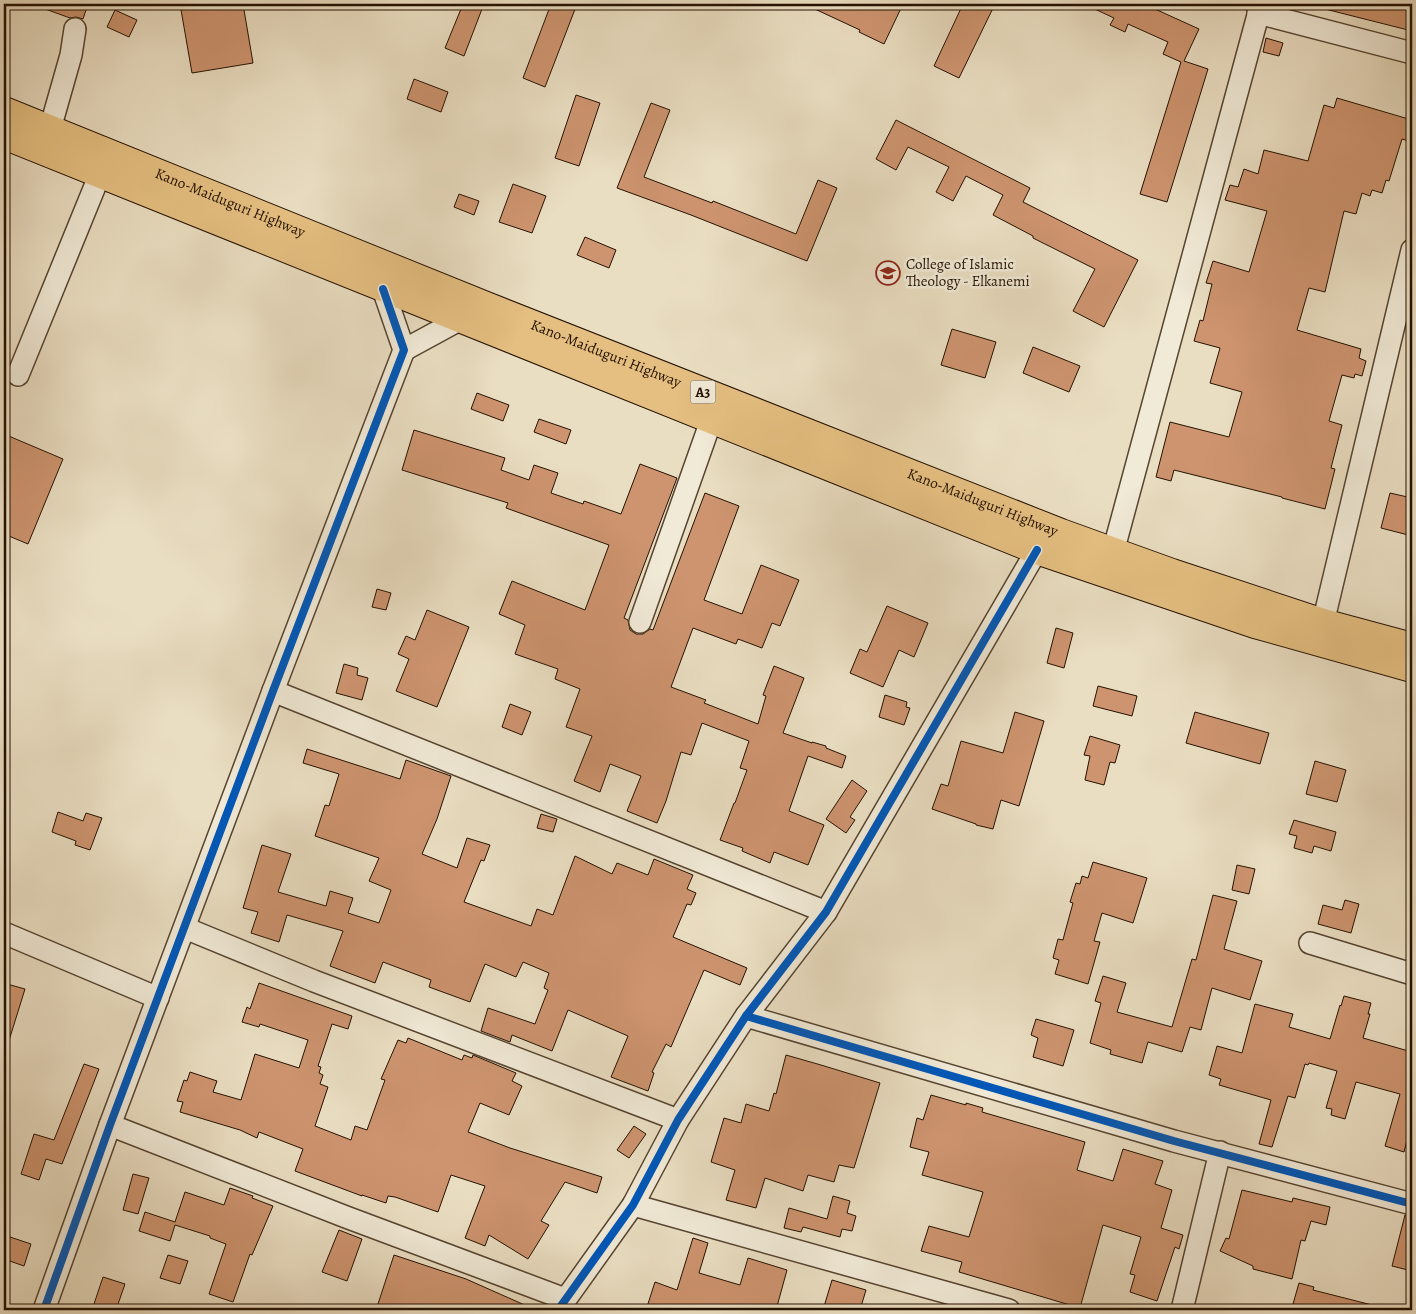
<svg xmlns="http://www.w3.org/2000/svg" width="1416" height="1314" font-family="Alegreya,serif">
	<rect width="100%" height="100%" fill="#eadec2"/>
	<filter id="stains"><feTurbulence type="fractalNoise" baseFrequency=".004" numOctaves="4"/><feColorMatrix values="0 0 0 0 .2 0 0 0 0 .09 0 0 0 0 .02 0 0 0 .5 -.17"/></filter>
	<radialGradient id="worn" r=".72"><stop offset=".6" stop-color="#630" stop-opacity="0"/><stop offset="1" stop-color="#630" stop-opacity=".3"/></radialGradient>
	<g fill="#cd946f" stroke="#241100">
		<path d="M37 4H88L83 19 76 17 70 18 37 6Z"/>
		<path d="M180 4H243L253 63 192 73Z"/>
		<path d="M463 4H467L482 9 464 56 445 48Z"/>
		<path d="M551 4H577L545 87 523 78Z"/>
		<path d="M804 4H903L884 44 859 32 860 30Z"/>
		<path d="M963 4H995L959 78 934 66Z"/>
		<path d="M1084 4H1144L1199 29 1184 61 1208 69 1167 202 1140 194 1181 62 1163 54 1168 42 1128 24 1125 32 1110 25 1114 18Z"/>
		<path d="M1326 4H1412V31L1325 9Z"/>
		<path d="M115 10 137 20 129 37 107 27Z"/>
		<path d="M1266 38 1283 43 1279 56 1263 52Z"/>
		<path d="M414 79 448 92 441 112 407 99Z"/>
		<path d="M576 95 600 103 579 166 555 158Z"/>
		<path d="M1337 98 1412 120V142L1402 139 1389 181 1386 180 1382 193 1372 190 1370 196 1362 193 1356 214 1344 211 1325 292 1309 288 1297 330 1361 349 1359 358 1366 361 1362 376 1355 374 1354 378 1342 375 1329 421 1342 425 1331 468 1335 469 1325 509 1282 498V497L1174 470 1171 481 1156 477 1170 422 1229 437 1242 392 1210 383 1220 348 1194 341 1200 320 1203 321 1212 284 1206 283 1213 261 1249 272 1267 211 1225 200 1230 185 1238 187 1244 169 1258 174 1264 150 1308 161 1324 105 1334 108Z"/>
		<path d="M651 103 670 110 644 177 712 203 713 201 796 234 818 180 837 188 807 261 691 215 617 188Z"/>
		<path d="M896 120 1030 188 1023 202 1138 260 1104 327 1073 311 1095 269 1033 238V236L993 215 1003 195 966 176 953 201 936 192 949 167 908 147 896 170 876 159Z"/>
		<path d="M513 184 546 196 532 233 499 222Z"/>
		<path d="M459 194 479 201 474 215 454 207Z"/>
		<path d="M585 237 616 250 609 268 577 255Z"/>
		<path d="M952 329 996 342 985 378 941 365Z"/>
		<path d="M1033 347 1080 366 1069 392 1023 373Z"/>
		<path d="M477 393 509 405 503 421 471 409Z"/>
		<path d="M539 419 571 430 566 444 534 432Z"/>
		<path d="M414 430 505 458 501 470 529 480 534 465 558 473 551 493 583 504 584 501 621 514 640 464 677 478 624 618 628 620 630 630 636 634H643L650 629 653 630 705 493 739 506 704 600 742 614 761 565 799 580 780 626 772 623 762 648 738 639 736 644 693 628 671 687 706 700 704 703 758 724 766 696 763 695 774 666 804 678 783 733 812 743V742L826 746V748L846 756 842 768 808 756 789 811 824 825 808 865 774 852 770 863 742 851 743 848 720 840 734 803H735L747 770 740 768 749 741 702 723 691 755 681 752 666 801 657 823 627 811 641 776 610 764 600 792 574 781 592 736 566 727 580 689 555 679 558 669 515 654 525 625 499 614 512 581 585 610 609 545 506 508 508 503 402 470Z"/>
		<path d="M4 434 63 459 28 544 4 534Z"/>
		<path d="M1390 493 1412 498V536L1381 528Z"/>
		<path d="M377 589 391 593 386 610 372 607Z"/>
		<path d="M887 606 928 623 914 657 899 650 883 687 850 673 860 649 867 652Z"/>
		<path d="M427 610 469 627 437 707 396 691 409 659 398 654 406 636 415 640Z"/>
		<path d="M1056 628 1073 633 1064 668 1047 663Z"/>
		<path d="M344 664 358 668 357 675 368 678 362 700 336 693Z"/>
		<path d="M1098 686 1137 696 1132 716 1093 706Z"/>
		<path d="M885 695 907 702 906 707 910 708 904 725 879 717Z"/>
		<path d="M510 704 531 712 522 735 502 727Z"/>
		<path d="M1015 712 1044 721 1019 806 1001 800 993 829 976 825V824L932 809 941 784 948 786 961 741 1003 753Z"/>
		<path d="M1195 712 1269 733 1260 764 1186 743Z"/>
		<path d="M1090 736 1120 745 1115 763 1110 762 1104 785 1085 780 1090 756 1084 755Z"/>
		<path d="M307 749 400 779 406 760 451 776 437 819 422 854 457 868 467 838 490 845 484 861 481 860 464 902 531 926 537 909 553 915 575 856 612 874 617 863 648 875 654 859 693 875 687 889 696 893 691 905 687 904 673 937 747 968 740 985 704 970 671 1047 666 1044 652 1072 654 1073 648 1091 611 1077 628 1036 568 1010 552 1051 512 1035 510 1042 481 1031 488 1008 535 1024 548 990 544 988 549 973 523 962 516 977 485 964 470 1002 429 987 431 980 383 962 375 983 330 966 343 931 287 915 279 942 251 933 258 912 243 908 262 845 291 854 278 892 326 906 330 891 353 898 348 913 379 923 391 890 369 881 379 858 315 836 325 805 329 806 339 774 303 763Z"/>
		<path d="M1315 761 1346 770 1337 802 1306 794Z"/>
		<path d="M852 780 867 791 850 817 855 820 846 833 826 819Z"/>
		<path d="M58 812 83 821 86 813 102 818 90 850 75 845 76 841 52 832Z"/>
		<path d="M541 814 557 819 553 832 537 828Z"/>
		<path d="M1294 820 1336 832 1331 851 1314 846 1312 853 1294 848 1297 836 1289 834Z"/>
		<path d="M1093 862 1147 878 1133 923 1102 913 1094 941 1100 942 1088 984 1055 974 1059 960 1053 958 1058 939 1063 940 1065 932 1073 903 1070 902 1076 883 1080 884 1082 876 1088 878Z"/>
		<path d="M1237 865 1255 869 1249 894 1232 890Z"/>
		<path d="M1213 895 1237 901 1224 949 1262 961 1250 1000 1212 988 1201 1030 1190 1027 1182 1052 1148 1042 1142 1063 1110 1054 1111 1050 1090 1043 1101 1003 1095 1001 1103 976 1126 983 1117 1012 1172 1027 1192 959 1196 960Z"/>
		<path d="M1345 900 1359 904 1351 933 1318 924 1323 905 1342 910Z"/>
		<path d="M259 983 352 1016 348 1029 332 1024 318 1066 321 1067 319 1073 323 1075 320 1084 328 1087 315 1126 351 1140 355 1126 367 1130 385 1080 381 1079 398 1040 406 1043 408 1038 462 1060 464 1055 472 1058 473 1055 516 1073 512 1081 522 1086 509 1115 480 1103 468 1132 510 1148 602 1177 597 1193 565 1182 541 1221 549 1225 528 1259 489 1235 485 1246 465 1238 485 1186 451 1175 438 1212 395 1197 388 1196 386 1203 362 1195V1196L295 1171 303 1149 259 1132 257 1138 240 1130 180 1112 183 1102 177 1101 184 1080 187 1081 190 1072 217 1081 213 1092 241 1100 255 1054 299 1068 308 1040 260 1024 259 1027 242 1022 247 1007 250 1009Z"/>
		<path d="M7 984 25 989 7 1047 4 1046V996Z"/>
		<path d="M1344 996 1371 1003 1368 1014H1370L1363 1038 1412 1052V1121L1404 1152 1385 1146 1400 1094 1356 1082 1345 1119 1331 1115 1332 1109 1326 1108 1337 1071 1309 1063 1308 1065 1305 1064 1295 1098 1288 1096 1272 1147 1259 1144 1271 1100 1219 1085 1221 1079 1209 1075 1217 1046 1242 1053 1255 1004 1293 1014 1289 1027 1330 1039 1340 1005 1341 1006Z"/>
		<path d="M1036 1019 1074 1030 1063 1066 1033 1057 1038 1038 1031 1035Z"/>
		<path d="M786 1055 821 1065 880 1083 854 1168 839 1165 834 1182 808 1175 803 1191 765 1178 756 1208 726 1200 735 1170 711 1162 724 1118 741 1123 746 1104 769 1111 774 1093 776 1094Z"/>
		<path d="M84 1064 99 1069 62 1164 46 1159 39 1180 21 1174 34 1134 54 1140Z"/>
		<path d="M931 1095 966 1105V1103L983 1108 982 1112 1085 1142 1077 1170 1113 1181 1123 1149 1163 1161 1155 1184 1172 1190 1161 1228 1183 1235 1179 1249 1175 1247 1157 1301 1130 1292 1135 1275 1130 1274 1141 1237 1103 1225 1080 1308 959 1272 962 1262 921 1251 929 1226 969 1237 983 1192 922 1175 929 1152 910 1147 917 1118 923 1120Z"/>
		<path d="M634 1126 646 1134 629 1158 617 1150Z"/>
		<path d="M133 1174 149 1178 138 1214 123 1210Z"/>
		<path d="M230 1188 253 1196 252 1198 273 1206 252 1255 250 1254 233 1302 209 1294 226 1244 210 1238V1236L175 1225 170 1241 139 1231 145 1212 175 1222 185 1192 224 1205Z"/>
		<path d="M1242 1190 1292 1202 1293 1198 1330 1207 1326 1225 1311 1221 1305 1241 1301 1240 1292 1279 1253 1269V1266L1220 1251 1226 1238 1229 1239Z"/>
		<path d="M833 1196 850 1201 847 1213 856 1216 852 1231 842 1229 840 1237 803 1227 801 1232 784 1228 789 1208 827 1219Z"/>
		<path d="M1405 1215 1412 1216V1271L1392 1266Z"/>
		<path d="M339 1230 362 1239 347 1281 322 1272Z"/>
		<path d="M4 1235 31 1244 24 1266 4 1259Z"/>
		<path d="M693 1238 708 1243 699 1273 740 1285 748 1258 787 1270 776 1310H646L655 1282 677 1290Z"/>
		<path d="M168 1255 188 1261 180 1284 160 1278Z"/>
		<path d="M394 1255 466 1279 536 1310H376Z"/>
		<path d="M103 1277 125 1284 116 1310H92Z"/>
		<path d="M832 1280 866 1290 860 1310H823Z"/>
		<path d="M1299 1283 1314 1287 1313 1290 1372 1305 1371 1310H1316L1293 1304Z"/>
	</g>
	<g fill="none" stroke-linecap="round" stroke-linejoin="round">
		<g stroke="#564430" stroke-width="24">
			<g id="minor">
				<path d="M1258 13 1412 53"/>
				<path d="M50 129 71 55 75 29"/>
				<path d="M404 350 461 319"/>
				<path d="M18 375 100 174"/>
				<path d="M1113 552 1261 4"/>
				<path d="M640 622 712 418"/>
				<path d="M1323 623 1412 250"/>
				<path d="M273 691 826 912"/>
				<path d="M185 928 314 981 678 1120"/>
				<path d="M4 933 158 998"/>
				<path d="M1310 943 1412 974"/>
				<path d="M746 1016 1174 1141 1412 1204"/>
				<path d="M110 1125 346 1217 565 1299"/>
				<path d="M633 1205 1009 1310"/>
				<path d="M44 1310 110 1125 273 691 404 350 383 289"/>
				<path d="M558 1310 633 1205 678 1120 746 1016 826 912 1037 550"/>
				<path d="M1182 1310 1220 1152"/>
			</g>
		</g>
		<g stroke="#241100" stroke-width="30">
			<g id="highway">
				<path id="s1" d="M4 111 486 306 1061 533 1172 573 1323 623 1412 647"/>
				<path d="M4 135 1037 550 1255 624 1412 668"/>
			</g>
		</g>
		<use href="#minor" stroke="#f1ead7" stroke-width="21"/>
		<use href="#highway" stroke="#e5bf81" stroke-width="28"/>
		<g stroke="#f1ead7" stroke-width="11">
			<g id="cycleway">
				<path d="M746 1016 1174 1141 1412 1204"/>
				<path d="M44 1310 110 1125 273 691 404 350 383 289"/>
				<path d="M558 1310 633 1205 678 1120 746 1016 826 912 1037 550"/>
			</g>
		</g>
		<use href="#cycleway" stroke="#0057b8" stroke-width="8"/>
	</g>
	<defs>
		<g id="school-ring" transform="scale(1.25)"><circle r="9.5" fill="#f1ead7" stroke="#8f2418" stroke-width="1.5"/><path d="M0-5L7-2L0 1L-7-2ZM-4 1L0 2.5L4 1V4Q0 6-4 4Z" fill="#8f2418"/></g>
	</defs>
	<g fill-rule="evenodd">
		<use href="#school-ring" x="888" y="273"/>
	</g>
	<g text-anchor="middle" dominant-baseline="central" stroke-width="5" stroke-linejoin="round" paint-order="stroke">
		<rect fill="#f1ead7" stroke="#625240" stroke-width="1" x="690.5" y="380.5" width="25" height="23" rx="4"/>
		<g font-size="14" font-weight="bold" fill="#241100">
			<text x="703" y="392">A3</text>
		</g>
		<g font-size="15" fill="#241100" stroke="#f1ead7">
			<text stroke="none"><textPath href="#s1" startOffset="244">Kano-Maiduguri Highway</textPath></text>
			<text stroke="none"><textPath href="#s1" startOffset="649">Kano-Maiduguri Highway</textPath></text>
			<text stroke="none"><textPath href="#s1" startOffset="1054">Kano-Maiduguri Highway</textPath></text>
		</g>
		<g font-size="15" fill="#241100" stroke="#f1ead7" text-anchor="start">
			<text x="906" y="264">College of Islamic<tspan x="906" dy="17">Theology - Elkanemi</tspan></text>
		</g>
	</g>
	<rect width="1416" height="1314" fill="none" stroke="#eadec2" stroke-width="20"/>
	<rect x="5" y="5" width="1406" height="1304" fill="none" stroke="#241100" stroke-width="2.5"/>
	<rect x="10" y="10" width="1396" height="1294" fill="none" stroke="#241100"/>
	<rect width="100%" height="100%" filter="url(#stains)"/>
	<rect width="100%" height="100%" fill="url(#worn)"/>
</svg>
